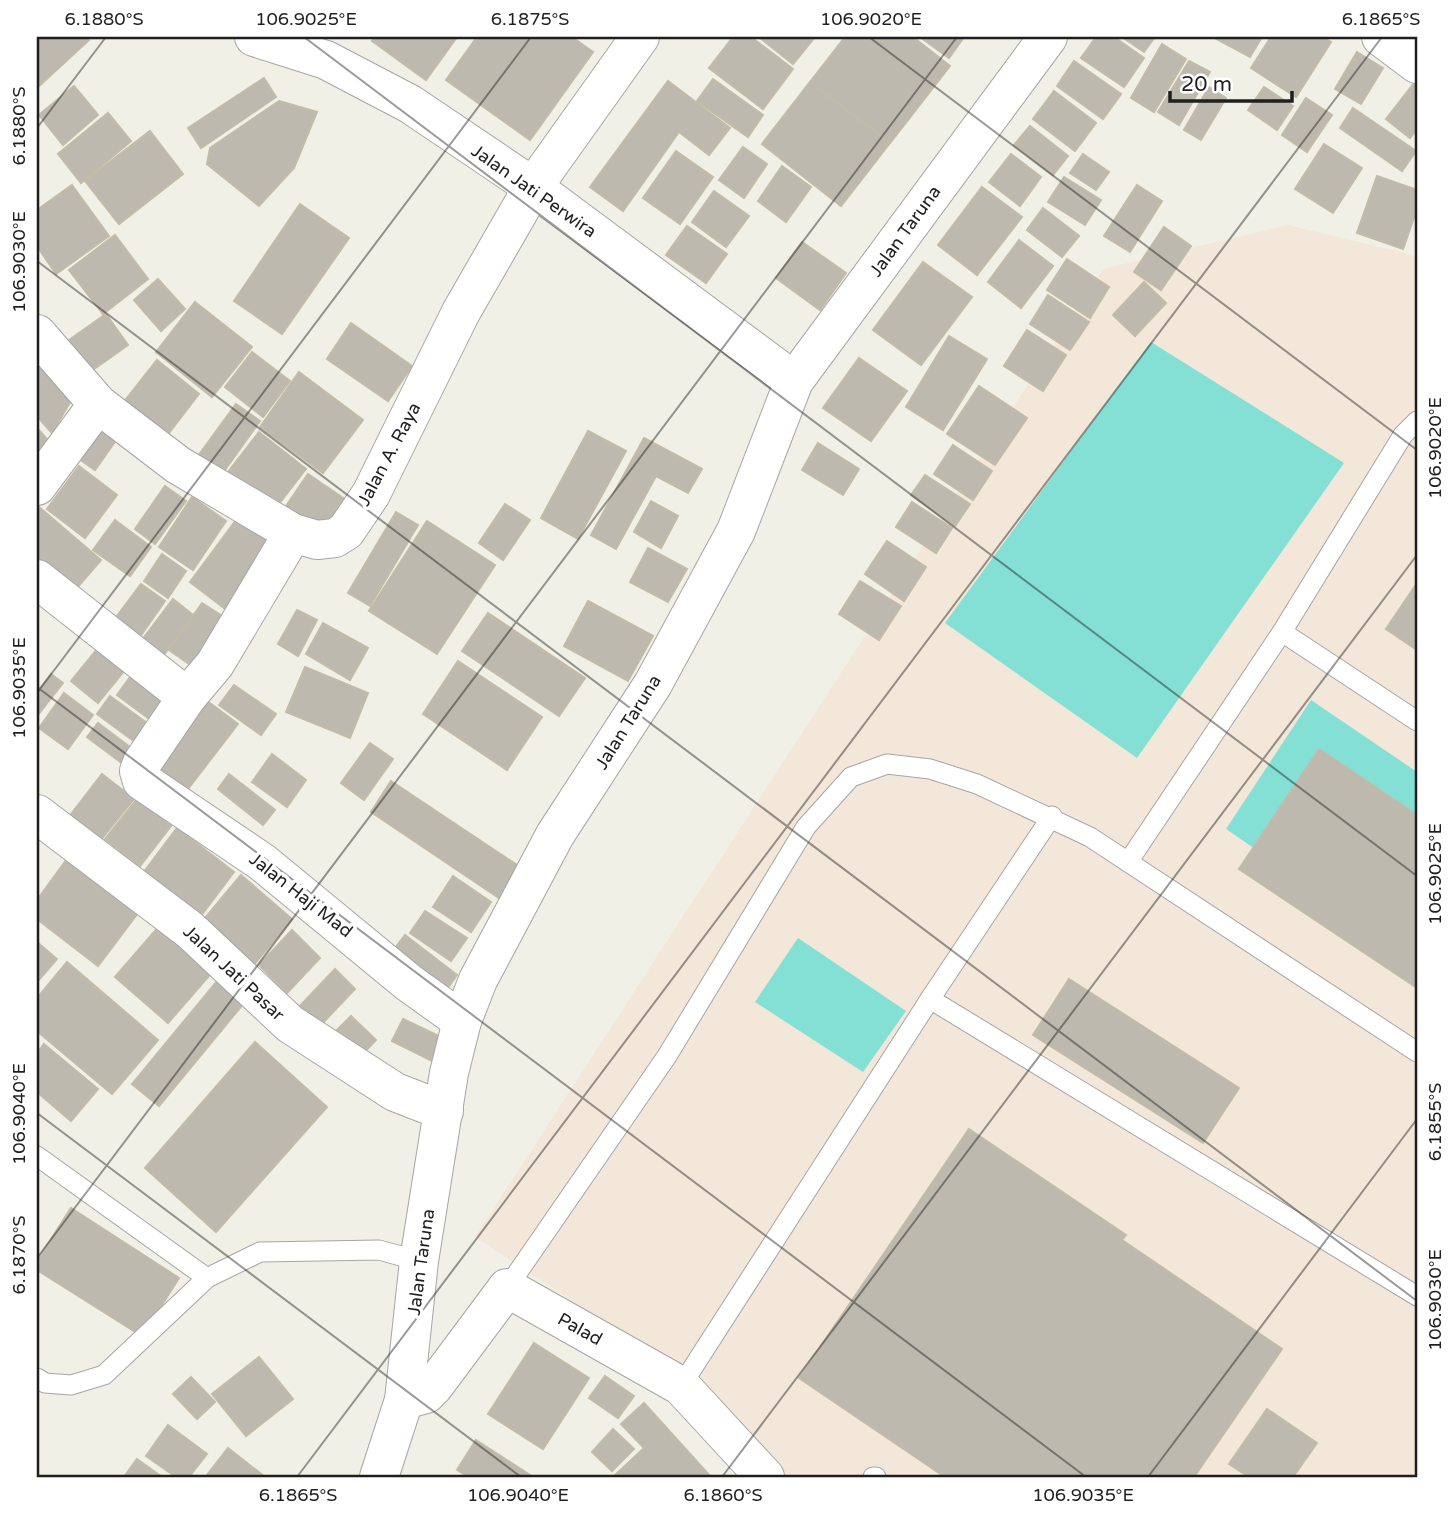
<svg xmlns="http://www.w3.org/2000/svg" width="1454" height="1514" font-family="'Varela Round',sans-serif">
	<rect width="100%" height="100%" fill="#f0f0e6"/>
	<path fill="#f2e7d9" d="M1288 225 1417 256V1477H784L696 1382 475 1237 1103 269Z"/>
	<g fill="#84dfd5">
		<path d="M1151 342 1344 463 1137 758 945 623Z"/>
		<path d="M1311 700 1417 772V960L1226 829Z"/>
		<path d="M798 938 906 1011 863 1072 755 1002Z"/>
	</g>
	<g fill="#bdb9af" stroke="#c2bba8" stroke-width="2">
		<path d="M37 37H86L89 40 37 88Z"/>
		<path d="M374 37H457L426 80 372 41Z"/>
		<path d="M477 37H572L593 52 530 140 446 80Z"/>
		<path d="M733 37H751L793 69 763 109 709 68Z"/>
		<path d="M759 37H815L793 64Z"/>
		<path d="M845 37H913L950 66 890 143 810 82Z"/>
		<path d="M920 37H964L949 58Z"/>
		<path d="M1096 37H1114L1144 58 1124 87 1081 58Z"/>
		<path d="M1122 37H1155L1144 52Z"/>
		<path d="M1213 37H1262L1250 57Z"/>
		<path d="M1271 37H1323L1331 42 1296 97 1251 68Z"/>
		<path d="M1162 44 1186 59 1154 112 1131 98Z"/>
		<path d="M1357 52 1383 68 1361 104 1335 89Z"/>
		<path d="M1074 61 1121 94 1103 119 1057 86Z"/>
		<path d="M1189 61 1210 72 1179 125 1158 112Z"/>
		<path d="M264 78 276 97 201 148 188 128Z"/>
		<path d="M713 79 763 115 748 137 697 101Z"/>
		<path d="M668 81 730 128 709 155 679 132 623 211 590 187Z"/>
		<path d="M810 82 890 143 841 206 762 144Z"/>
		<path d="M1414 83 1417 85V129L1410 138 1386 119Z"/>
		<path d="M74 86 98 115 63 145 39 115Z"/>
		<path d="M1209 87 1226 98 1201 140 1184 130Z"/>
		<path d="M1264 87 1293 106 1277 130 1248 110Z"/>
		<path d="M1054 91 1096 123 1075 151 1033 119Z"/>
		<path d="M1306 98 1332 115 1307 152 1282 135Z"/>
		<path d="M279 101 317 112 294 168 259 206 207 164 210 148Z"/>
		<path d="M1353 108 1416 151 1402 171 1340 128Z"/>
		<path d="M108 113 131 141 81 183 58 154Z"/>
		<path d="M1030 126 1068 156 1053 175 1014 145Z"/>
		<path d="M150 131 183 174 119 224 85 181Z"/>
		<path d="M1324 144 1362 168 1333 213 1295 189Z"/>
		<path d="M743 147 767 164 744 198 719 180Z"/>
		<path d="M676 151 713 177 680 224 643 198Z"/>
		<path d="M1011 154 1041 177 1020 206 989 182Z"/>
		<path d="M1083 154 1109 172 1096 190 1070 173Z"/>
		<path d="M782 166 811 187 786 222 758 201Z"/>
		<path d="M1377 176 1417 190V209L1403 249 1357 233Z"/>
		<path d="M1064 177 1101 200 1085 225 1048 202Z"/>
		<path d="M72 185 109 236 56 274 37 246V210Z"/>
		<path d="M1137 185 1162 201 1130 252 1104 236Z"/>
		<path d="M982 187 1022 217 977 275 938 245Z"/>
		<path d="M714 191 749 216 726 247 692 222Z"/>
		<path d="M300 204 349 238 282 334 234 301Z"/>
		<path d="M1043 208 1079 236 1062 257 1027 230Z"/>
		<path d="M687 226 727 254 706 283 666 255Z"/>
		<path d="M1164 227 1191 246 1161 290 1134 272Z"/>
		<path d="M115 235 148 279 103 314 69 270Z"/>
		<path d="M1019 240 1053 266 1021 308 988 282Z"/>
		<path d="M802 242 846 273 820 310 776 278Z"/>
		<path d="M1067 259 1109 287 1090 318 1047 290Z"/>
		<path d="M923 262 972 297 921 365 873 330Z"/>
		<path d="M158 279 185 309 161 331 134 300Z"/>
		<path d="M1144 282 1166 303 1135 336 1113 315Z"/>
		<path d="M1048 295 1089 322 1070 350 1030 324Z"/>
		<path d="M195 302 252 347 212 397 156 352Z"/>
		<path d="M106 314 128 345 84 376 62 345Z"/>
		<path d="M351 323 412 366 388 401 327 359Z"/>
		<path d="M1027 330 1066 355 1043 391 1004 366Z"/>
		<path d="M949 336 987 359 943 430 906 407Z"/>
		<path d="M37 348 76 392 52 433 37 416Z"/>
		<path d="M252 352 290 381 263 417 225 387Z"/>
		<path d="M859 358 907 391 871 441 823 408Z"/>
		<path d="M157 360 199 394 158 447 115 413Z"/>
		<path d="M299 372 363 420 323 473 260 427Z"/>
		<path d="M979 386 1027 418 995 465 947 434Z"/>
		<path d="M236 404 260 421 222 474 198 456Z"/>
		<path d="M97 420 119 436 95 470 72 454Z"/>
		<path d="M37 428 54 447 37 470Z"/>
		<path d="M588 431 626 451 578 539 541 518Z"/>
		<path d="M259 432 306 469 271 514 224 477Z"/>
		<path d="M644 438 702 469 688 493 656 476 616 549 591 535Z"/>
		<path d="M818 443 859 469 843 495 802 470Z"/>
		<path d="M953 445 992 471 973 500 934 474Z"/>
		<path d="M79 466 117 495 85 538 47 509Z"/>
		<path d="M308 474 349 502 326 537 284 509Z"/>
		<path d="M925 475 970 504 955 526 911 495Z"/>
		<path d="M165 486 186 501 155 544 135 529Z"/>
		<path d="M192 497 226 521 193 570 159 547Z"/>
		<path d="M651 501 678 516 661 548 634 532Z"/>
		<path d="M912 502 952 528 936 553 896 527Z"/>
		<path d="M505 504 530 520 503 560 479 543Z"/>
		<path d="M39 507 101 560 69 597 37 569Z"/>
		<path d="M396 512 418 525 370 606 348 593Z"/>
		<path d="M239 516 277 544 228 611 190 582Z"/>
		<path d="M115 520 151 547 130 576 93 550Z"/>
		<path d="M427 521 495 565 437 654 369 611Z"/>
		<path d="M887 541 926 567 904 601 865 574Z"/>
		<path d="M648 548 687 569 668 602 630 582Z"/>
		<path d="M162 554 186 571 168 598 144 581Z"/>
		<path d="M860 581 901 606 879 640 839 614Z"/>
		<path d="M1417 583V650L1386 629Z"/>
		<path d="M141 584 165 601 139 638 114 620Z"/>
		<path d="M173 599 193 615 161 659 139 644Z"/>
		<path d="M588 601 653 636 628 681 564 646Z"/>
		<path d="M202 603 227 619 195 668 169 650Z"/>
		<path d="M297 610 317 620 298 656 278 644Z"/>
		<path d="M488 613 585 678 559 716 462 651Z"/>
		<path d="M323 623 368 648 350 680 306 654Z"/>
		<path d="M98 648 125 670 98 703 71 681Z"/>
		<path d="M458 661 542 717 507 770 423 714Z"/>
		<path d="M305 667 368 693 350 738 286 712Z"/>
		<path d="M133 673 171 701 155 723 117 695Z"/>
		<path d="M51 674 63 683 37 716V692Z"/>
		<path d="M234 685 276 714 261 735 219 705Z"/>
		<path d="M64 693 93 715 68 749 39 728Z"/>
		<path d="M199 695 238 724 184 794 146 764Z"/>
		<path d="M110 696 155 729 142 747 97 714Z"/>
		<path d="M98 723 142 756 131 770 87 737Z"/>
		<path d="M370 743 393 759 364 800 341 783Z"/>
		<path d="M1319 749 1417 815V988L1239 869Z"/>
		<path d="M272 754 306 780 287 807 252 782Z"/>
		<path d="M102 774 134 799 99 842 68 818Z"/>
		<path d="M229 774 275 810 263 825 218 789Z"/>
		<path d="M391 781 526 871 505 902 371 812Z"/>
		<path d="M137 799 171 826 140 866 105 839Z"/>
		<path d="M177 828 234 872 197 921 140 877Z"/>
		<path d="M67 859 138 913 98 966 37 919V900Z"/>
		<path d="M241 875 292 919 251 968 200 924Z"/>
		<path d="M453 876 491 902 471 932 433 907Z"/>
		<path d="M425 911 467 938 451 961 410 933Z"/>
		<path d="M161 924 214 970 168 1023 115 977Z"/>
		<path d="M292 930 320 958 287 993 259 965Z"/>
		<path d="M405 935 457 975 442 996 389 956Z"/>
		<path d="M37 942 57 959 37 982Z"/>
		<path d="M67 962 158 1040 112 1094 37 1031V998Z"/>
		<path d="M335 969 355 989 318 1028 298 1008Z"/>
		<path d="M1069 979 1239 1088 1203 1143 1033 1035Z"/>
		<path d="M218 980 244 1003 159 1106 132 1084Z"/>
		<path d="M351 1016 376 1040 355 1062 330 1037Z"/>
		<path d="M403 1019 445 1039 434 1062 392 1041Z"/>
		<path d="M255 1042 327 1107 216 1232 145 1168Z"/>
		<path d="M44 1044 98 1089 71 1121 37 1092V1053Z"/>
		<path d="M969 1129 1126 1235 1122 1240 1282 1349 1194 1477H945L799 1378Z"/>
		<path d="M71 1208 179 1278 142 1336 37 1270V1261Z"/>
		<path d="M534 1343 589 1378 543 1449 488 1414Z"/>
		<path d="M259 1357 293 1399 246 1436 212 1394Z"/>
		<path d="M605 1376 634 1396 618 1418 589 1398Z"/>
		<path d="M191 1377 215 1402 197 1419 173 1394Z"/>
		<path d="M644 1403 711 1477H618L615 1475 644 1448 621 1424Z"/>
		<path d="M1267 1409 1317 1443 1293 1477H1249L1229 1464Z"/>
		<path d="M168 1425 207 1454 189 1477H176L146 1456Z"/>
		<path d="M613 1429 634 1449 612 1471 592 1452Z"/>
		<path d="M476 1440 533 1477H469L457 1470Z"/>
		<path d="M228 1448 265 1477H210L207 1475Z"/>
		<path d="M137 1459 162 1477H124Z"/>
	</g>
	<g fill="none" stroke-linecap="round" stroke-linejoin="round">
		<g stroke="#a6a6a6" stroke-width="21">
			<g id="service">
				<path d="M1282 632 1403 435 1417 421"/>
				<path d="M1128 862 1282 632 1417 721"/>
				<path d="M930 999 1417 1296"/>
				<path d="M37 1156 207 1278"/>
				<path d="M507 1288 667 1056 806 827 851 777 887 764 930 769 977 784 1090 837 1417 1052"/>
				<path d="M37 1378 45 1383 71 1385 104 1375 207 1278 260 1252 379 1250 419 1261"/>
				<path d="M681 1386 930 999 1052 816"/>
				<path d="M873 1477H876"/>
			</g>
		</g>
		<g stroke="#a6a6a6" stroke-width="40">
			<g id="minor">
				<path d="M254 37 326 60 410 104 533 187 794 381"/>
				<path d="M1381 37 1417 64"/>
				<path d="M37 334 98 404 178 465 293 533 317 540 335 538 346 531 371 494 461 312 533 187 640 37"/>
				<path d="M37 486 98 404"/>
				<path d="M293 533 215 664 187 697 142 763 139 771 142 781 262 862 409 983 462 1021"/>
				<path d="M37 579 187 697"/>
				<path d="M37 814 190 930 290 1024 395 1092 444 1111"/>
				<path d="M404 1400 426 1394 434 1386 507 1288 681 1386 765 1477"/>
			</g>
		</g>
		<g stroke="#a6a6a6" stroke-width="40">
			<path id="tertiary" d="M379 1477 404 1400 419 1261 449 1073 462 1021 478 980 555 835 653 684 736 531 794 381 1048 37"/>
		</g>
		<use href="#service" stroke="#fff" stroke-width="19"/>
		<use href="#minor" stroke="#fff" stroke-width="38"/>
		<use href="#tertiary" stroke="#fff" stroke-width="38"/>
	</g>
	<path fill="none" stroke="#1f1f1f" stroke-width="2" stroke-opacity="0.45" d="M304 37 1417 876M869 37 1417 450M37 128 106 37M37 261 1417 1301M37 687 1086 1477M37 693 531 37M37 1113 521 1477M37 1258 957 37M297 1477 1382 37M722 1477 1417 555M1148 1477 1417 1119"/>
	<g text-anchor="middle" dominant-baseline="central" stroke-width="7" stroke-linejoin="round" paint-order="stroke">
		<g font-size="18" fill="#1f1f1f" stroke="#fff">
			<text transform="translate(534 191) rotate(35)">Jalan Jati Perwira</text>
			<text transform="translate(905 231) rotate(-54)">Jalan Taruna</text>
			<text transform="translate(389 454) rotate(-62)">Jalan A. Raya</text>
			<text transform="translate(628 722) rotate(-58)">Jalan Taruna</text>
			<text transform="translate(301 895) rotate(38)">Jalan Haji Mad</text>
			<text transform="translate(234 973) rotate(43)">Jalan Jati Pasar</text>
			<text transform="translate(421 1262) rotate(-82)">Jalan Taruna</text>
			<text transform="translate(580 1329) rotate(29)">Palad</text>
		</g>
	</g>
	<rect width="1454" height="1514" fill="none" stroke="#ffffff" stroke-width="77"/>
	<path d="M1170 91v10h122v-10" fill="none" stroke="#1f1f1f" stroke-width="3.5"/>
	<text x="1181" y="91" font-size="21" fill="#1f1f1f" stroke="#ffffff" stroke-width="5" paint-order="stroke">20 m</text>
	<rect x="38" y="38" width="1378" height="1438" fill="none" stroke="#1f1f1f" stroke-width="2.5"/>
	<g font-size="18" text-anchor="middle" fill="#1f1f1f">
		<text x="104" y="25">6.1880°S</text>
		<text x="306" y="25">106.9025°E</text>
		<text x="530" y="25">6.1875°S</text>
		<text x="871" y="25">106.9020°E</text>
		<text x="1381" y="25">6.1865°S</text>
		<text transform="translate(19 126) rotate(-90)" y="6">6.1880°S</text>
		<text transform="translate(19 262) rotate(-90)" y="6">106.9030°E</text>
		<text transform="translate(1435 448) rotate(-90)" y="6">106.9020°E</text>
		<text transform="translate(19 688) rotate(-90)" y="6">106.9035°E</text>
		<text transform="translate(1435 874) rotate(-90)" y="6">106.9025°E</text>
		<text transform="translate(19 1114) rotate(-90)" y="6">106.9040°E</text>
		<text transform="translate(1435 1122) rotate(-90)" y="6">6.1855°S</text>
		<text transform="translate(19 1255) rotate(-90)" y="6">6.1870°S</text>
		<text transform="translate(1435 1300) rotate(-90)" y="6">106.9030°E</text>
		<text x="298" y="1501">6.1865°S</text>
		<text x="518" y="1501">106.9040°E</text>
		<text x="723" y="1501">6.1860°S</text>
		<text x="1083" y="1501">106.9035°E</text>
	</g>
</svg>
